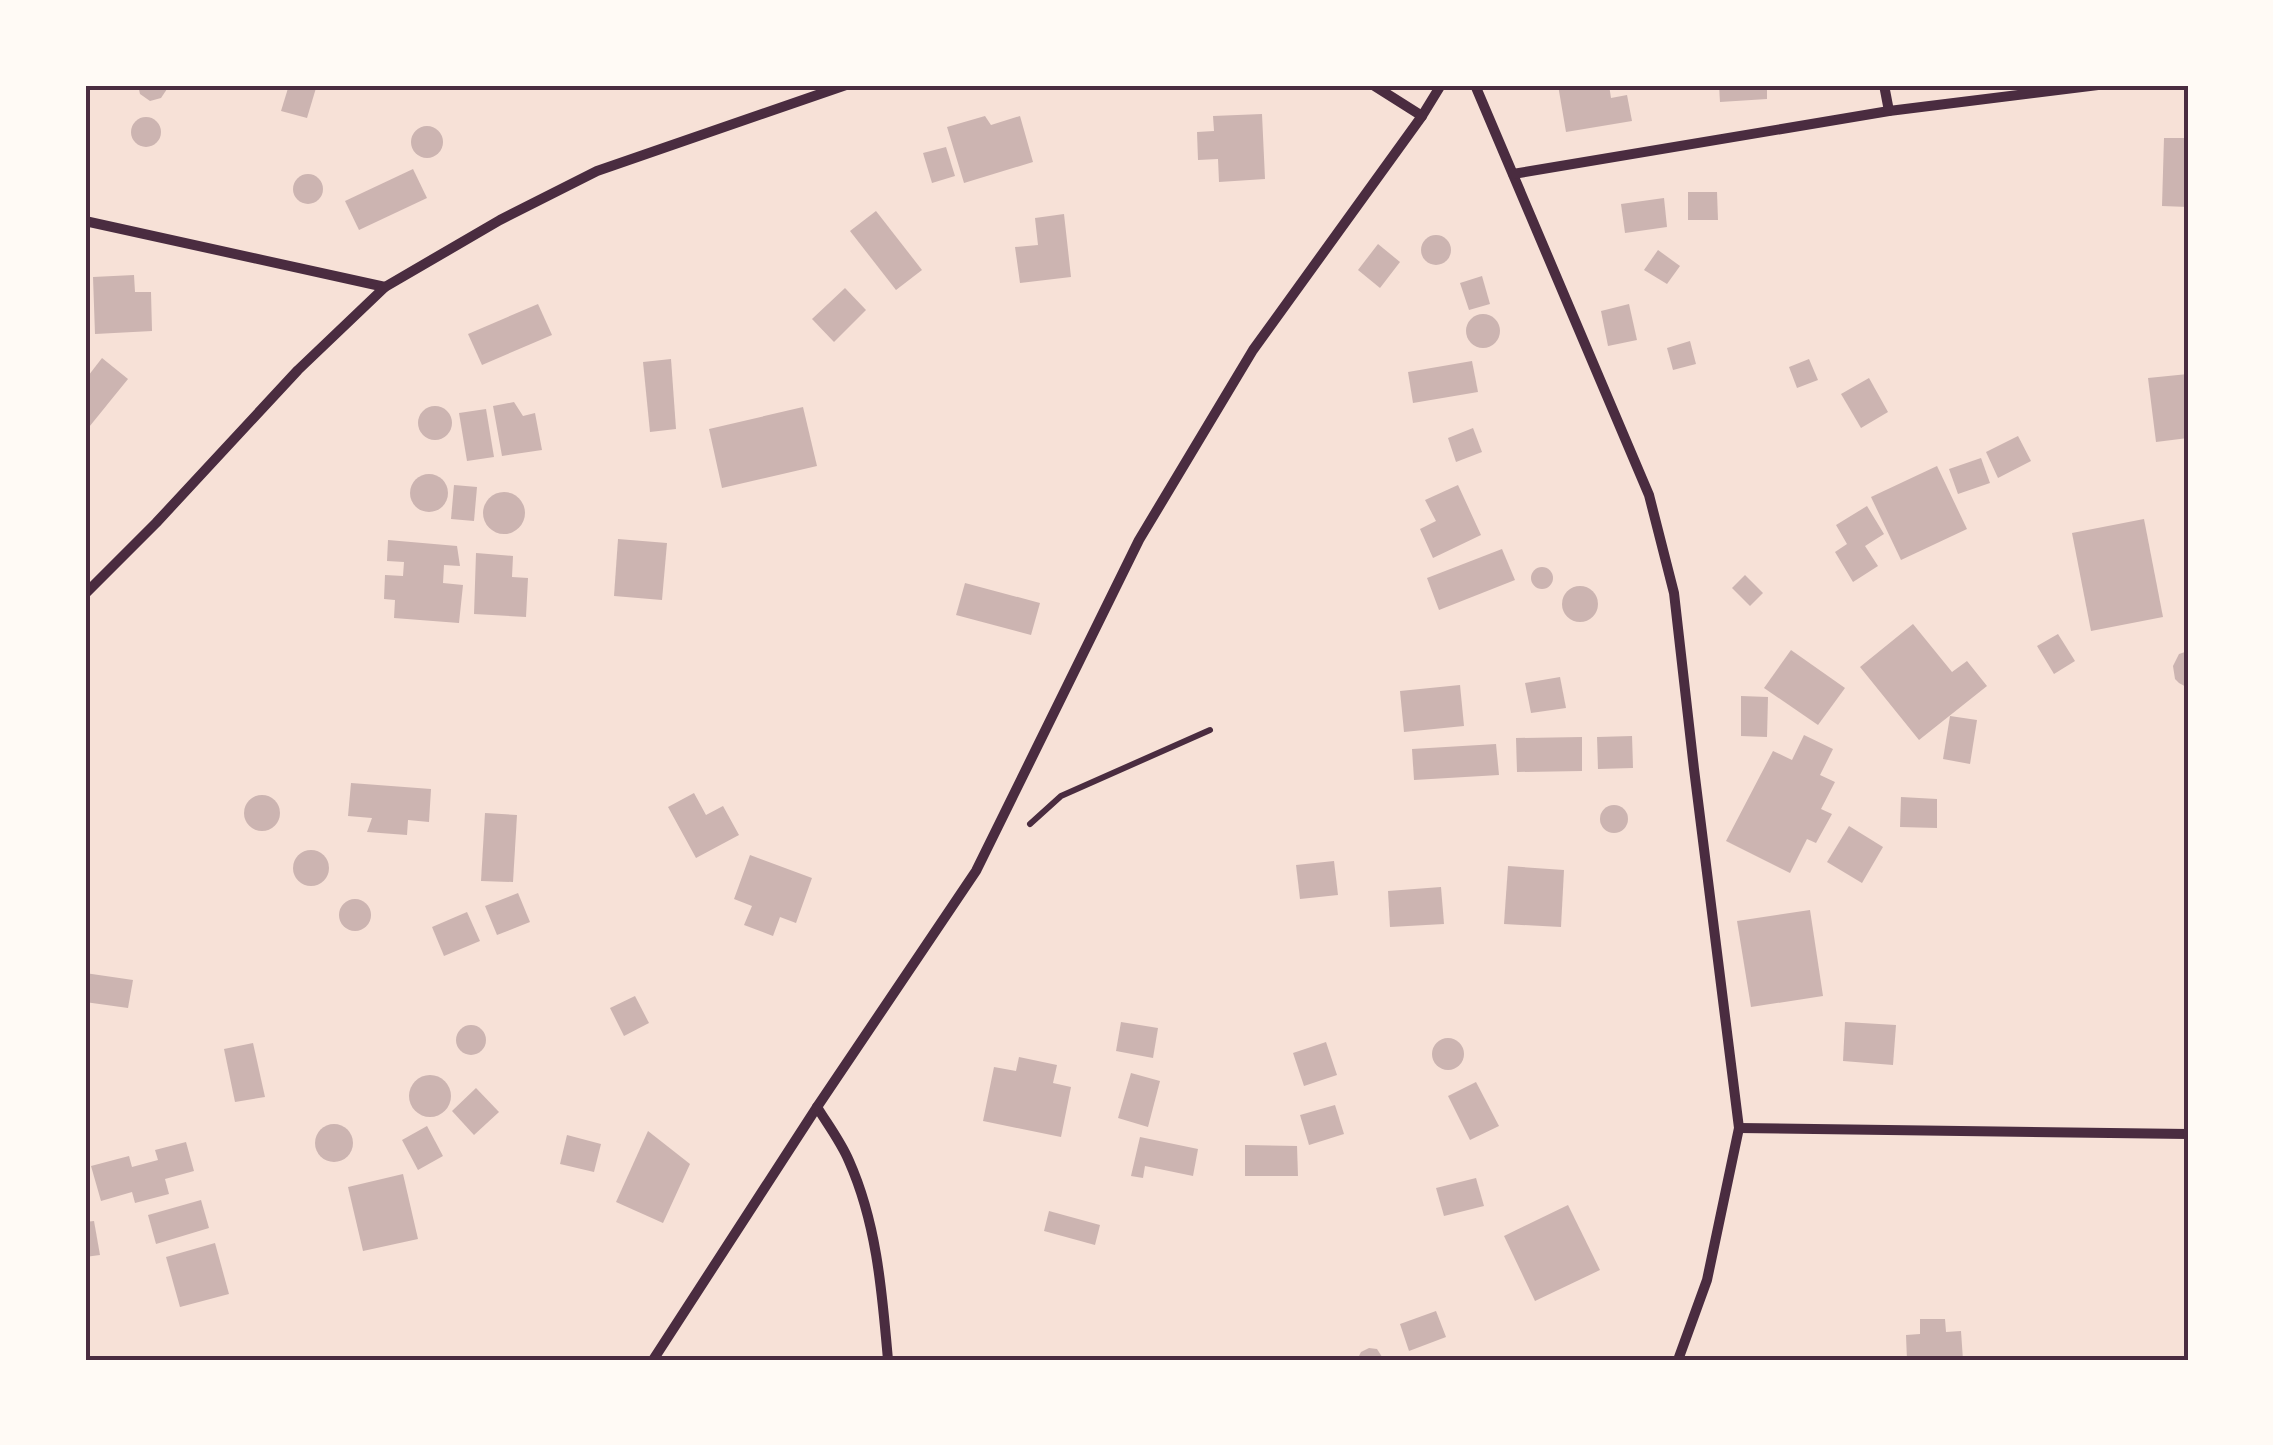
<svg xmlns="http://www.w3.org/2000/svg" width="2273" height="1445" font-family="'Space Grotesk',sans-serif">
	<rect width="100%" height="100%" fill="#f7e1d7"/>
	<g fill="#ccb4b1">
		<path d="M138 85H167V89L161 98 150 101 140 94Z"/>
		<path d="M289 85 316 88 307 118 281 111Z"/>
		<path d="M1558 85H1609L1611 98 1627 95 1632 121 1566 132Z"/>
		<path d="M1719 85H1767V99L1720 102Z"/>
		<path d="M1262 114 1265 179 1219 182 1218 159 1198 160 1197 132 1214 131 1213 116Z"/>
		<path d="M985 116 991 125 1020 116 1033 162 964 183 947 127Z"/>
		<circle cx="146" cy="132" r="15"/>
		<circle cx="427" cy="142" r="16"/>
		<path d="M2164 138H2188V207L2162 206Z"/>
		<path d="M946 147 955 176 932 183 923 153Z"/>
		<path d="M413 169 427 198 359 230 345 201Z"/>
		<circle cx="308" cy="189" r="15"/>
		<path d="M1688 192H1717L1718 220H1688Z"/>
		<path d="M1664 198 1667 227 1625 233 1621 204Z"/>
		<path d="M876 211 922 270 896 290 850 231Z"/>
		<path d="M1064 214 1071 277 1020 283 1015 247 1038 245 1035 218Z"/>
		<circle cx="1436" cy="250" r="15"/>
		<path d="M1378 244 1400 262 1380 288 1358 270Z"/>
		<path d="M1658 250 1680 266 1667 284 1644 270Z"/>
		<path d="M134 275 135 292H151L152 331 95 334 93 277Z"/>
		<path d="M1482 276 1490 304 1469 310 1460 283Z"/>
		<path d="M845 288 866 310 834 342 812 319Z"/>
		<path d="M538 304 552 335 482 365 468 334Z"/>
		<path d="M1629 304 1637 340 1608 346 1601 311Z"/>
		<circle cx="1483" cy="331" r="17"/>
		<path d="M1690 341 1696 364 1673 370 1667 348Z"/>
		<path d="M102 358 128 379 85 432V380Z"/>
		<path d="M671 359 676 429 650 432 643 362Z"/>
		<path d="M1809 359 1818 380 1797 388 1789 367Z"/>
		<path d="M1472 361 1478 392 1413 403 1408 372Z"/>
		<path d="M2188 374V438L2156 442 2148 378Z"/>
		<path d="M1869 378 1888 412 1861 428 1841 394Z"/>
		<path d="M514 402 523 416 535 413 542 450 502 456 493 406Z"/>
		<circle cx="435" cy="423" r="17"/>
		<path d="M803 407 817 466 722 488 709 429Z"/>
		<path d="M486 409 494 457 467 461 459 413Z"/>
		<path d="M1473 428 1482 452 1456 462 1448 438Z"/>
		<path d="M2018 436 2031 461 1998 478 1986 452Z"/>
		<path d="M1981 458 1990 483 1958 494 1949 469Z"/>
		<path d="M1937 466 1967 529 1901 560 1871 497Z"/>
		<circle cx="429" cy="493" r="19"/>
		<path d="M454 485 477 487 474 521 451 519Z"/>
		<path d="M1458 485 1481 535 1433 558 1420 529 1436 521 1425 500Z"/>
		<circle cx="504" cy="513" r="21"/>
		<path d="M1867 506 1884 534 1865 546 1878 566 1853 582 1835 552 1847 544 1836 525Z"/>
		<path d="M2144 519 2163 617 2091 631 2072 533Z"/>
		<path d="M618 539 667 543 662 600 614 596Z"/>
		<path d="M388 540 457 546 460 566 444 565 443 583 463 585 459 623 394 618 395 600 384 599 385 575 403 576 404 562 387 561Z"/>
		<path d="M1502 549 1515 580 1439 610 1427 578Z"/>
		<path d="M476 553 513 556 512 577 528 578 526 617 474 614Z"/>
		<circle cx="1542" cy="578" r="11"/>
		<path d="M1745 575 1763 593 1750 606 1732 588Z"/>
		<path d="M965 583 1040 603 1031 635 956 615Z"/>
		<circle cx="1580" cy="604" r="18"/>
		<path d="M1913 624 1952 672 1967 661 1987 686 1919 740 1860 667Z"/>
		<path d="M2058 634 2075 661 2054 674 2037 646Z"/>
		<path d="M1791 650 1845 688 1818 725 1764 688Z"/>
		<path d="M2188 651V688L2179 683 2175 679 2173 666 2179 654Z"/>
		<path d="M1560 677 1566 708 1531 713 1525 683Z"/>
		<path d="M1460 685 1464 726 1404 732 1400 691Z"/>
		<path d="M1741 696 1768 697 1767 737 1741 736Z"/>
		<path d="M1950 716 1977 720 1970 764 1943 759Z"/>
		<path d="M1804 735 1833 749 1820 775 1835 782 1821 809 1832 814 1816 843 1807 839 1790 873 1726 841 1773 751 1792 760Z"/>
		<path d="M1632 736 1633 768 1598 769 1597 737Z"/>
		<path d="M1582 737V771L1517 772 1516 738Z"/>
		<path d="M1496 744 1499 775 1414 780 1412 749Z"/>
		<path d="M351 783 431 789 429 822 408 820 407 835 367 832 372 818 348 816Z"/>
		<path d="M694 793 706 815 723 806 739 835 696 858 668 807Z"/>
		<circle cx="262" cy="813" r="18"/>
		<path d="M1901 797 1937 799V828L1900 827Z"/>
		<circle cx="1614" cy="819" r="14"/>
		<path d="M485 813 517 815 513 882 481 881Z"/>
		<path d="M1849 826 1883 847 1862 883 1827 862Z"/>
		<circle cx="311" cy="868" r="18"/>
		<path d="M750 855 812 878 796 923 780 917 773 936 744 925 752 906 734 899Z"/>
		<path d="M1334 861 1338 895 1300 899 1296 865Z"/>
		<path d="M1508 866 1564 870 1561 927 1504 924Z"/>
		<path d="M1441 887 1444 924 1390 927 1388 891Z"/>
		<path d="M518 893 530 922 497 935 485 906Z"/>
		<circle cx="355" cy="915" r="16"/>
		<path d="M1810 910 1823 996 1751 1007 1737 921Z"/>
		<path d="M467 912 480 941 444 956 432 927Z"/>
		<path d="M85 973 133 980 128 1008 85 1002Z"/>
		<path d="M635 996 649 1023 624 1036 610 1008Z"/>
		<path d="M1121 1022 1158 1028 1153 1058 1116 1051Z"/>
		<path d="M1845 1022 1896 1025 1893 1065 1843 1061Z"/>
		<circle cx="471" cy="1040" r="15"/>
		<circle cx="1448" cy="1054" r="16"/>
		<path d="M1326 1042 1337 1075 1304 1086 1293 1053Z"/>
		<path d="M253 1043 265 1097 235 1102 224 1049Z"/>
		<path d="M1019 1057 1057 1065 1053 1083 1071 1087 1061 1137 983 1121 994 1067 1016 1071Z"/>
		<path d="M1131 1073 1160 1081 1148 1127 1118 1118Z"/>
		<circle cx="430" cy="1096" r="21"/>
		<path d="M1476 1082 1499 1126 1470 1140 1448 1096Z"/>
		<path d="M476 1088 499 1112 474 1135 452 1111Z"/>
		<path d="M1335 1105 1344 1134 1309 1145 1300 1115Z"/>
		<circle cx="334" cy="1143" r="19"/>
		<path d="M427 1126 443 1156 418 1170 402 1140Z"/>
		<path d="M648 1131 690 1164 663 1223 616 1202Z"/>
		<path d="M567 1135 601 1144 594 1172 560 1164Z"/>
		<path d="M1140 1137 1198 1149 1193 1176 1145 1166 1143 1178 1131 1176Z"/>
		<path d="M186 1142 194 1171 165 1179 169 1194 135 1203 132 1192 101 1201 91 1166 129 1156 132 1167 158 1160 155 1150Z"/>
		<path d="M1245 1145 1297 1146 1298 1176H1245Z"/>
		<path d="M403 1174 418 1239 363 1251 348 1187Z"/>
		<path d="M1476 1178 1484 1206 1444 1216 1436 1188Z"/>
		<path d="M201 1200 209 1228 156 1244 148 1215Z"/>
		<path d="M1568 1205 1600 1270 1535 1301 1504 1236Z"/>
		<path d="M1049 1211 1100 1225 1095 1245 1044 1231Z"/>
		<path d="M94 1221 100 1255 85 1257V1222Z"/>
		<path d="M215 1243 229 1294 180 1307 166 1257Z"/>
		<path d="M1436 1311 1446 1337 1409 1351 1400 1324Z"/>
		<path d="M1920 1319H1945L1946 1332 1961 1331 1963 1360H1907L1906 1335 1920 1334Z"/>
		<path d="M1369 1348 1377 1349 1384 1360H1357L1361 1352Z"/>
	</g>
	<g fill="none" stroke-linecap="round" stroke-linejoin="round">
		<path stroke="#4a2c40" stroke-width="6" d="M1030 824 1061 796 1210 730"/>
		<g stroke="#4a2c40" stroke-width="10">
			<path d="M1373 85 1422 116"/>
			<path d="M1475 85 1649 495 1674 593 1694 769 1739 1128 1707 1280 1678 1360"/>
			<path d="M1884 85 1889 111"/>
			<path d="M1513 174 1889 111 2098 85"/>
			<path d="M85 221 385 287"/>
			<path d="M85 594 156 523 298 370 385 287 500 220 597 171 846 85"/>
			<path d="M817 1107C828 1125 841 1142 849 1161 877 1224 882 1292 888 1360"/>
			<path d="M1739 1128 2188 1134"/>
			<path d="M653 1360 817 1107 976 871 1139 540 1253 350 1422 116 1441 85"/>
		</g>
	</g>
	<rect width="2273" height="1445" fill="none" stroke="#fffaf5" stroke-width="175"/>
	<rect x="88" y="88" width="2098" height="1270" fill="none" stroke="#4a2c40" stroke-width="4"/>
</svg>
